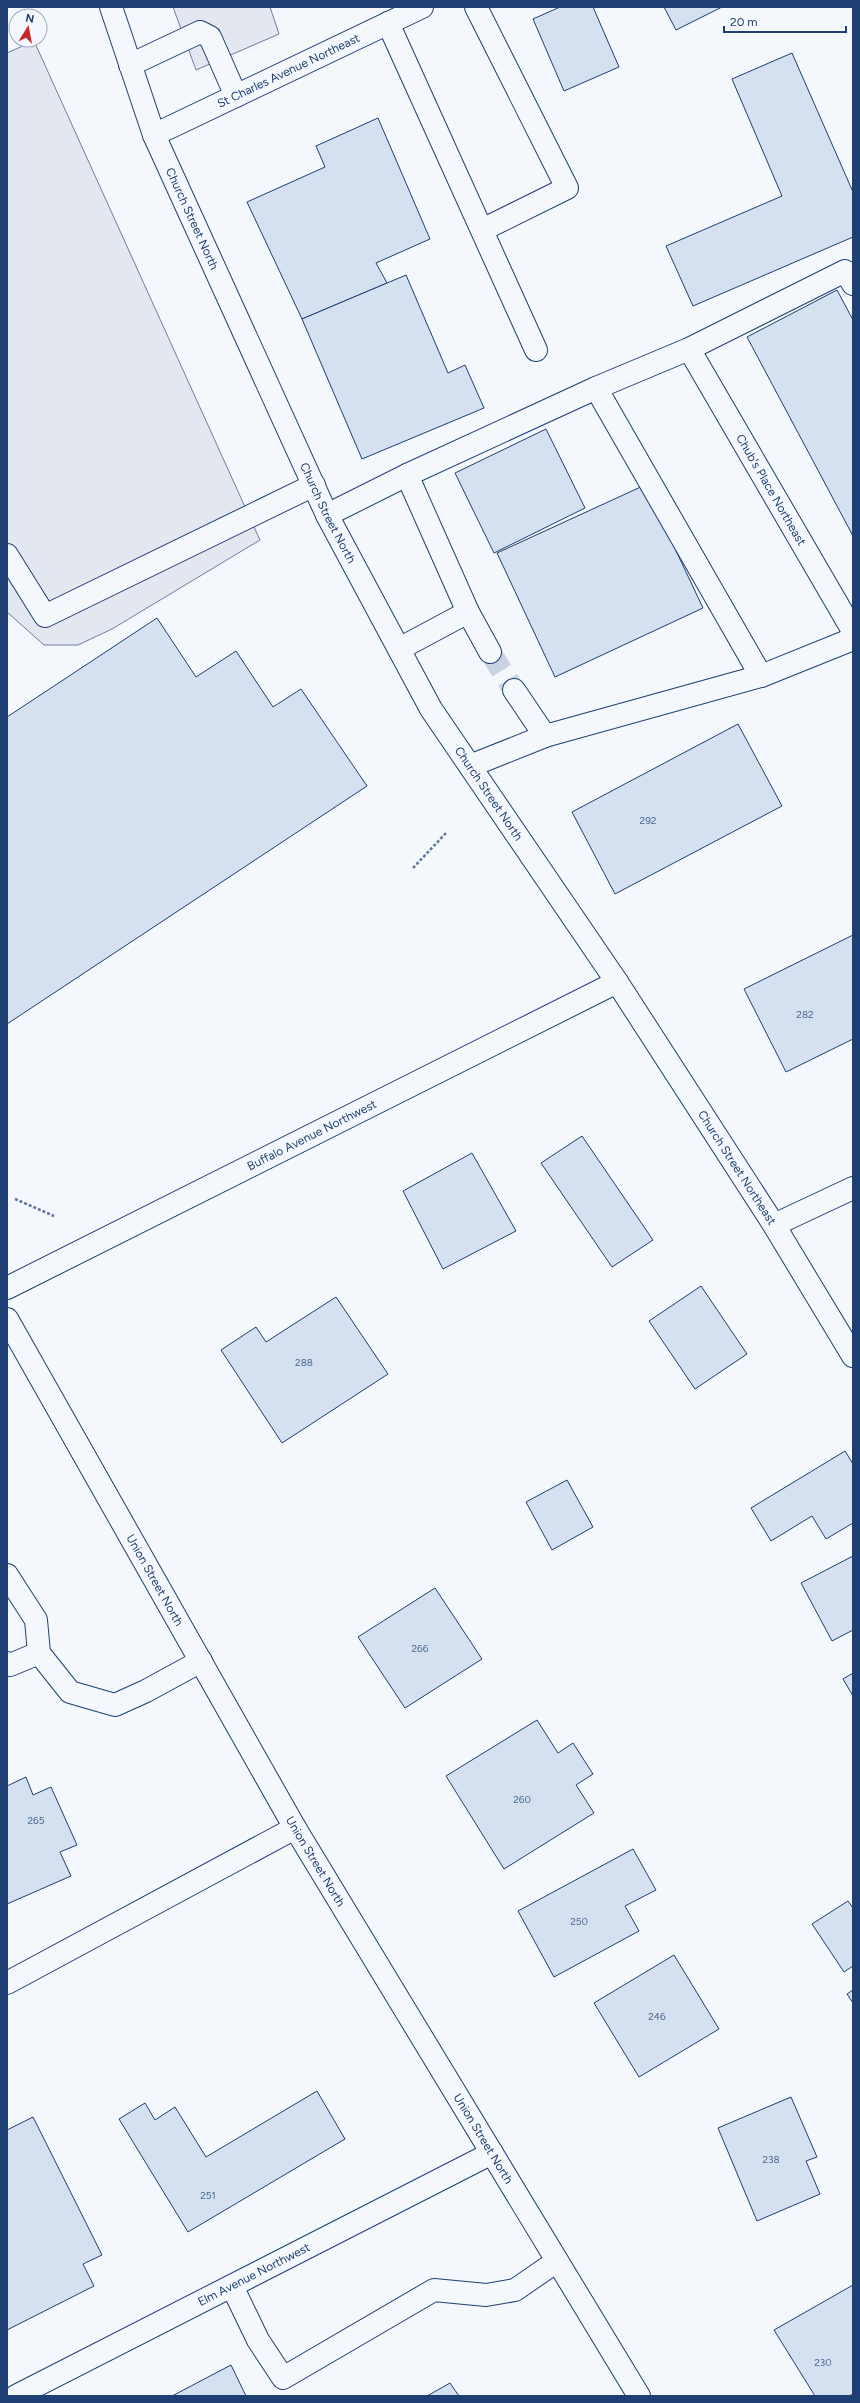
<svg xmlns="http://www.w3.org/2000/svg" width="860" height="2403" font-family="Figtree,sans-serif">
	<rect width="100%" height="100%" fill="#f4f7fb"/>
	<g fill="#e3e8f0" stroke="#687fa3">
		<path d="M173 7H270L279 34 196 70Z"/>
		<path d="M34 41 260 540 112 629 78 645H44L7 612V53Z"/>
	</g>
	<g fill="#d5e0f0" stroke="#1d3f73">
		<path d="M560 7H593L619 67 564 91 533 19Z"/>
		<path d="M664 7H722L676 30Z"/>
		<path d="M792 53 853 192V237L693 306 666 246 782 196 732 79Z"/>
		<path d="M378 118 430 239 376 263 387 283 302 319 247 202 325 167 316 146Z"/>
		<path d="M406 275 448 373 465 365 484 408 362 459 302 319Z"/>
		<path d="M837 290 853 320V536L747 337Z"/>
		<path d="M546 429 585 508 494 553 455 473Z"/>
		<path d="M645 485 703 608 555 677 497 553Z"/>
		<path d="M157 618 196 677 236 651 273 707 301 689 367 786 7 1024V717Z"/>
		<path d="M738 724 782 806 615 894 572 812Z"/>
		<path d="M853 935V1039L786 1072 744 989Z"/>
		<path d="M582 1136 653 1240 612 1267 541 1163Z"/>
		<path d="M472 1153 516 1231 443 1269 403 1191Z"/>
		<path d="M701 1286 747 1354 695 1389 649 1321Z"/>
		<path d="M336 1297 388 1374 282 1443 221 1350 256 1327 266 1342Z"/>
		<path d="M845 1451 853 1464V1523L826 1539 812 1516 771 1541 751 1508Z"/>
		<path d="M567 1480 593 1527 552 1550 526 1502Z"/>
		<path d="M853 1556V1630L832 1641 801 1583Z"/>
		<path d="M435 1588 482 1659 405 1708 358 1637Z"/>
		<path d="M853 1673V1696L843 1679Z"/>
		<path d="M537 1720 558 1753 573 1743 593 1774 576 1785 594 1813 504 1869 446 1776Z"/>
		<path d="M26 1777 33 1795 51 1787 77 1845 60 1852 71 1876 7 1904V1786Z"/>
		<path d="M633 1849 656 1890 625 1906 639 1931 554 1977 518 1911Z"/>
		<path d="M848 1901 853 1908V1966L844 1972 812 1924Z"/>
		<path d="M674 1955 719 2029 639 2077 594 2003Z"/>
		<path d="M853 1990V2003L847 1994Z"/>
		<path d="M317 2091 345 2139 188 2232 119 2119 145 2103 155 2120 175 2107 206 2157Z"/>
		<path d="M791 2097 817 2157 806 2161 820 2194 757 2221 718 2128Z"/>
		<path d="M33 2117 102 2255 83 2264 94 2286 7 2330V2130Z"/>
		<path d="M853 2285V2394L849 2396H815L774 2330Z"/>
		<path d="M231 2365 246 2396H172Z"/>
		<path d="M450 2383 459 2396H427Z"/>
	</g>
	<g fill="none" stroke-linecap="round" stroke-linejoin="round">
		<path stroke="#c9d2e0" stroke-width="22" stroke-dasharray="22 11" stroke-linecap="butt" d="M490 652 514 690"/>
		<g stroke="#1d3f73" stroke-width="24">
			<g id="minor">
				<path d="M476 7 567 188 482 230"/>
				<path d="M388 23 536 350"/>
				<path d="M130 65 200 32 210 37 236 96"/>
				<path id="s1" d="M154 135 422 7"/>
				<path id="s2" d="M689 349 853 631"/>
				<path d="M596 388 761 676"/>
				<path d="M407 475 468 612 490 652"/>
				<path d="M327 515 407 475 596 388 689 349 845 271 853 284"/>
				<path d="M7 555 45 616 314 485"/>
				<path d="M399 649 468 612"/>
				<path d="M514 690 545 736"/>
				<path d="M470 766 545 736 761 676 853 639"/>
				<path d="M774 1225 853 1188"/>
				<path id="s3" d="M7 1288 617 982"/>
				<path id="s4" d="M7 1319 295 1828 639 2396"/>
				<path d="M7 1575 36 1620 39 1653 10 1665 7 1663"/>
				<path d="M39 1653 70 1692 115 1705 146 1691 201 1661"/>
				<path d="M7 1983 295 1828"/>
				<path d="M232 2286 258 2340 283 2378 434 2290 486 2295 515 2290 557 2261"/>
				<path id="s5" d="M16 2396 492 2153"/>
			</g>
		</g>
		<g stroke="#1d3f73" stroke-width="24">
			<g id="major">
				<path id="s6" d="M111 7 154 135 327 515 431 709 617 982 774 1225 853 1356"/>
			</g>
		</g>
		<g stroke="#5e769c" stroke-width="2.5" stroke-dasharray="3 2" stroke-linecap="butt">
			<path d="M413 868 446 833"/>
			<path d="M15 1199 54 1216"/>
		</g>
		<use href="#minor" stroke="#f4f7fb" stroke-width="22"/>
		<use href="#major" stroke="#f4f7fb" stroke-width="22"/>
	</g>
	<g text-anchor="middle" dominant-baseline="central" stroke-width="3" stroke-linejoin="round" paint-order="stroke">
		<g font-size="10" fill="#4b6792">
			<text x="648" y="820">292</text>
			<text x="805" y="1014">282</text>
			<text x="304" y="1362">288</text>
			<text x="420" y="1648">266</text>
			<text x="522" y="1799">260</text>
			<text x="36" y="1820">265</text>
			<text x="579" y="1921">250</text>
			<text x="657" y="2016">246</text>
			<text x="771" y="2159">238</text>
			<text x="208" y="2195">251</text>
			<text x="823" y="2362">230</text>
		</g>
		<g font-size="12" fill="#1d3f73" stroke="#f4f7fb">
			<text stroke="none"><textPath href="#s1" startOffset="149">St Charles Avenue Northeast</textPath></text>
			<text stroke="none"><textPath href="#s6" startOffset="227">Church Street North</textPath></text>
			<text stroke="none"><textPath href="#s2" startOffset="163">Chub's Place Northeast</textPath></text>
			<text stroke="none"><textPath href="#s6" startOffset="551">Church Street North</textPath></text>
			<text stroke="none"><textPath href="#s6" startOffset="875">Church Street North</textPath></text>
			<text stroke="none"><textPath href="#s3" startOffset="341">Buffalo Avenue Northwest</textPath></text>
			<text stroke="none"><textPath href="#s6" startOffset="1324">Church Street Northeast</textPath></text>
			<text stroke="none"><textPath href="#s4" startOffset="300">Union Street North</textPath></text>
			<text stroke="none"><textPath href="#s4" startOffset="624">Union Street North</textPath></text>
			<text stroke="none"><textPath href="#s4" startOffset="948">Union Street North</textPath></text>
			<text stroke="none"><textPath href="#s5" startOffset="267">Elm Avenue Northwest</textPath></text>
		</g>
	</g>
	<rect width="860" height="2403" fill="none" stroke="#1d3f73" stroke-width="16"/>
	<g transform="translate(28 28) rotate(11)"><circle r="19" fill="#f4f7fb" stroke="#9eadc5"/>
	<path d="M0-3L7 15L0 10L-7 15Z" fill="#c62828"/>
	<text y="-6" font-size="11" font-weight="bold" text-anchor="middle" fill="#1d3f73">N</text>
	</g>
	<path d="M724 26v6h122v-6" fill="none" stroke="#1d3f73" stroke-width="2"/>
	<text x="730" y="26" font-size="12" fill="#1d3f73" stroke="#f4f7fb" stroke-width="3" paint-order="stroke">20 m</text>
</svg>
